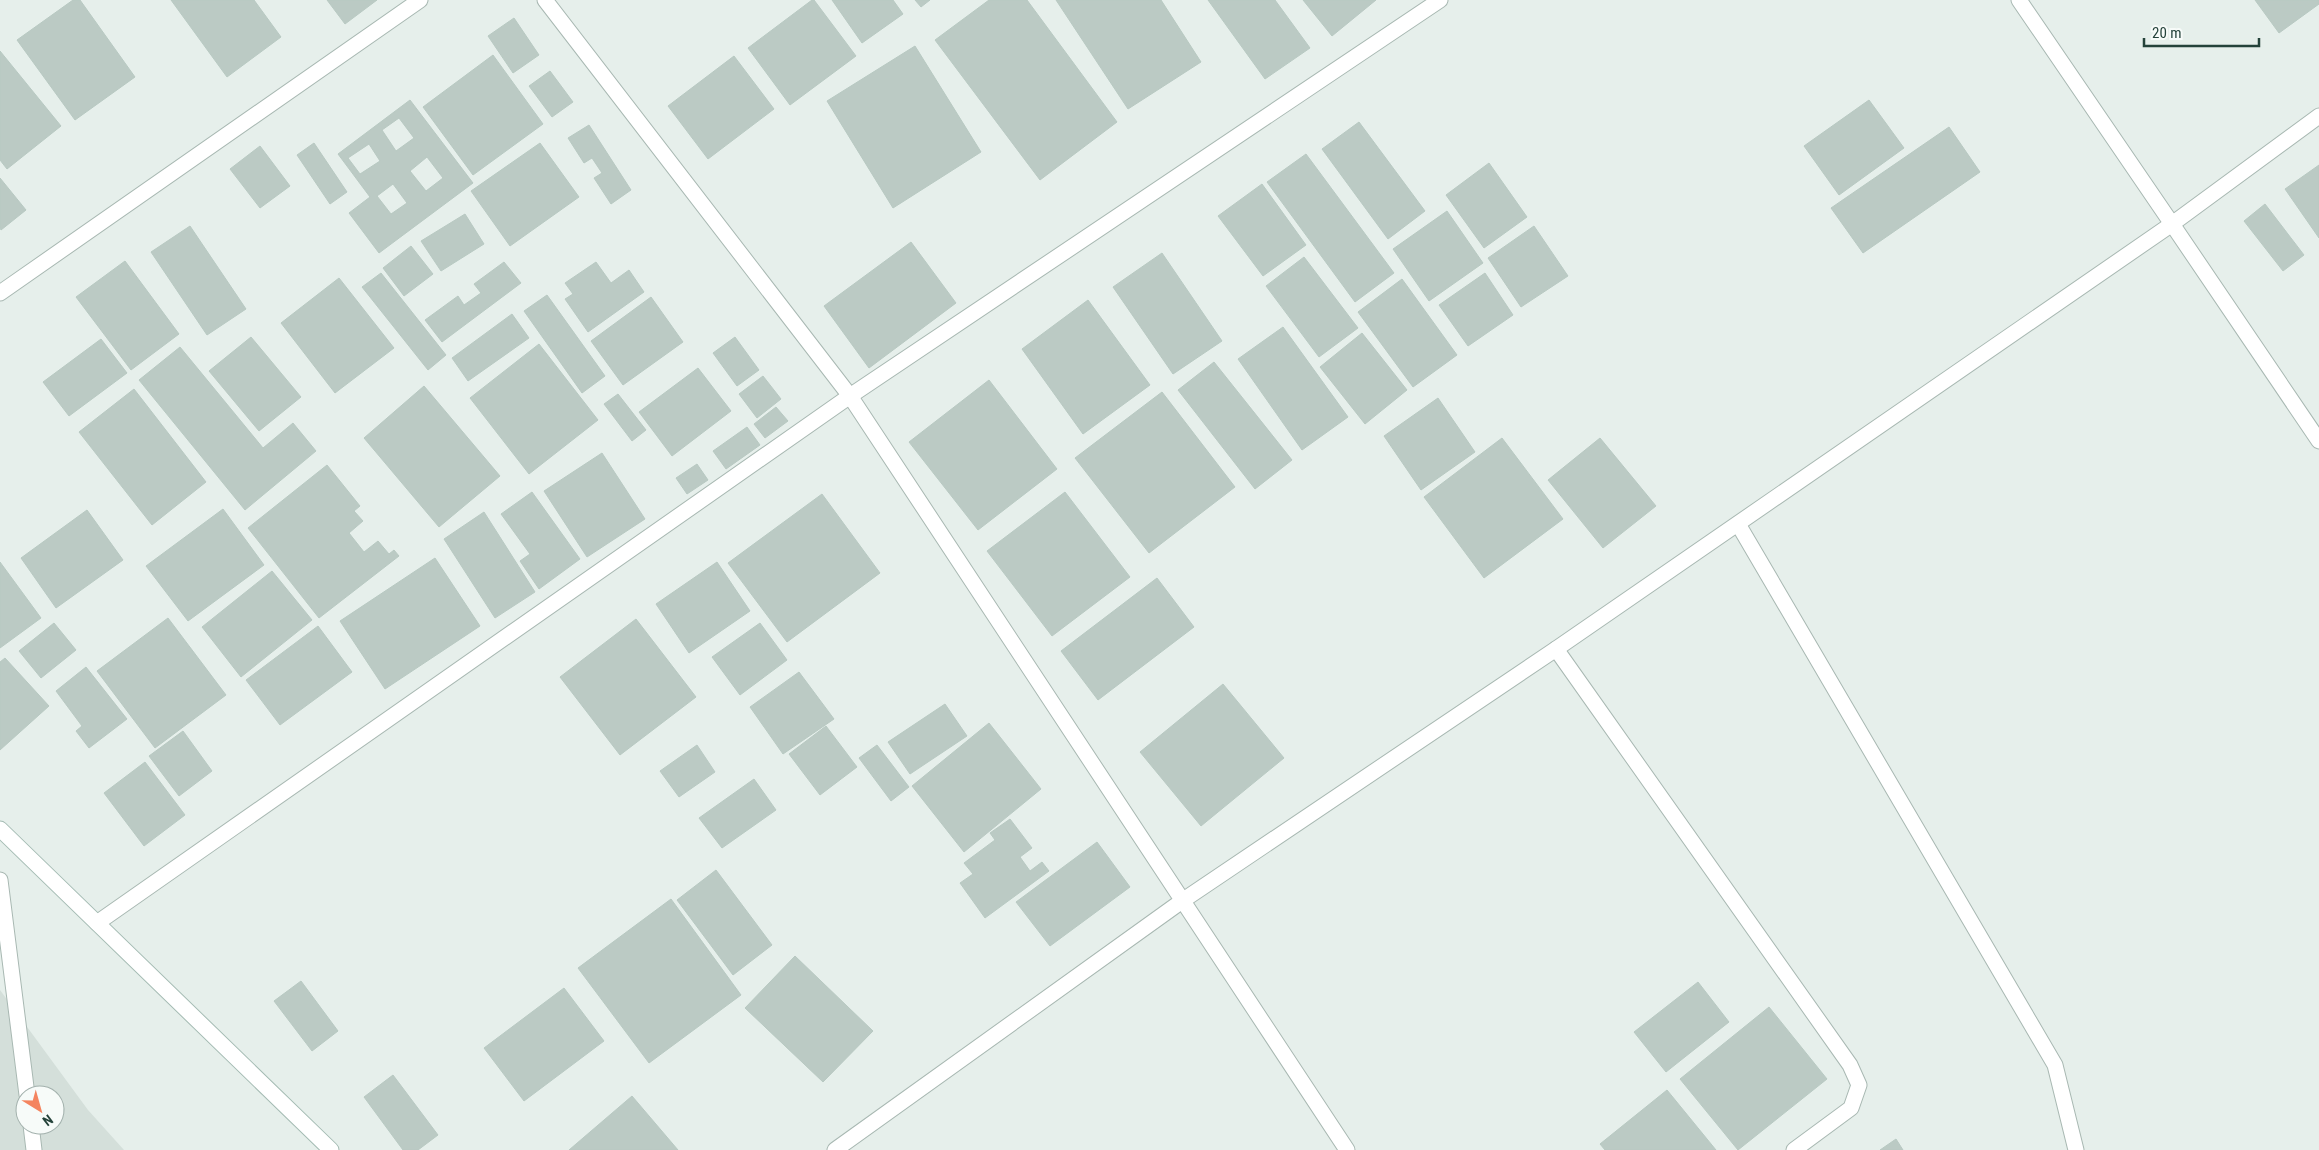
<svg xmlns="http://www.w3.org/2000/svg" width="2319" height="1150" font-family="'Roboto Condensed',sans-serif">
	<rect width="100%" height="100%" fill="#e6efeb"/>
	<path fill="#d4dfda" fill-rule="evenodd" d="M0 990 88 1110 124 1150H0ZM25 1095H55V1125H25Z"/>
	<g fill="#bbcac4" stroke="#b8c9c2" fill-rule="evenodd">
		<path d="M73 0H80L135 77 75 120 17 40Z"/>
		<path d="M171 0H254L281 37 227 77Z"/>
		<path d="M327 0H377L345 24Z"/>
		<path d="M812 0H814L856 56 790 105 748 48Z"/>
		<path d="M832 0H893L903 14 862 43Z"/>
		<path d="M915 0H930L921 7Z"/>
		<path d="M989 0H1027L1117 122 1040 180 935 40Z"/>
		<path d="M1056 0H1161L1201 62 1128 109Z"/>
		<path d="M1208 0H1275L1310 48 1265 79Z"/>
		<path d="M1303 0H1376L1332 36Z"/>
		<path d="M2255 0H2319V4L2279 33Z"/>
		<path d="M514 18 539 55 513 73 488 36Z"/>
		<path d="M915 46 981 152 893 208 827 101Z"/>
		<path d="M0 51 61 126 7 169 0 160Z"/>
		<path d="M493 55 543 124 473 175 423 107Z"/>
		<path d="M734 56 774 109 708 159 668 106Z"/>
		<path d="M550 71 573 102 552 117 529 86Z"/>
		<path d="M410 100 473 183 379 253 349 213 370 197 338 154ZM399 118 414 138 396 151 382 130ZM369 144 380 161 360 174 348 158ZM427 157 443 178 426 191 410 171ZM393 184 407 203 391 214 377 196Z"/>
		<path d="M1869 100 1904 148 1839 195 1804 146Z"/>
		<path d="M1359 122 1425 211 1388 239 1322 149Z"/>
		<path d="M589 125 631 190 611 204 594 178 602 173 592 158 584 163 568 138Z"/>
		<path d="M1949 127 1980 172 1863 253 1831 208Z"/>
		<path d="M314 143 347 192 330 204 297 155Z"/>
		<path d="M540 143 579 197 510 246 471 191Z"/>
		<path d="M260 146 290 186 260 208 230 169Z"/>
		<path d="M1306 154 1394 273 1355 302 1267 182Z"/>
		<path d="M1489 163 1527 217 1484 248 1446 195Z"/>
		<path d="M2319 165V238L2285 189Z"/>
		<path d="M0 178 26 210 1 230 0 228Z"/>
		<path d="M1262 184 1306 245 1263 276 1218 216Z"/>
		<path d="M2265 204 2304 255 2283 271 2244 221Z"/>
		<path d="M1447 211 1483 263 1429 301 1393 249Z"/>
		<path d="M465 214 484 244 441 271 421 241Z"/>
		<path d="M190 226 246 309 207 335 151 252Z"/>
		<path d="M1534 226 1568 276 1521 307 1488 258Z"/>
		<path d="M911 242 956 303 869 368 824 306Z"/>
		<path d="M411 246 433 274 404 296 383 268Z"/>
		<path d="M1162 253 1222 341 1173 374 1113 287Z"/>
		<path d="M1304 257 1358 328 1319 357 1266 286Z"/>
		<path d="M125 261 179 334 131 370 76 297Z"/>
		<path d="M504 262 521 283 442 342 425 320 458 296 464 305 481 293 474 284Z"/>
		<path d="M596 262 611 283 629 270 644 292 588 332 565 299 573 294 565 283Z"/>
		<path d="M381 273 446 355 428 370 362 287Z"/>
		<path d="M1485 273 1513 315 1468 346 1439 305Z"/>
		<path d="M339 278 394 348 335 393 281 323Z"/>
		<path d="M1402 279 1457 355 1413 387 1358 312Z"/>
		<path d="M547 295 605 376 582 393 524 311Z"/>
		<path d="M651 297 683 342 623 385 591 341Z"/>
		<path d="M1088 300 1150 385 1083 434 1022 349Z"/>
		<path d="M512 314 529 338 468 381 452 358Z"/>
		<path d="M1283 327 1348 417 1302 450 1238 359Z"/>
		<path d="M1362 333 1407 390 1365 424 1320 367Z"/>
		<path d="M251 337 301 397 259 431 209 371Z"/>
		<path d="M735 337 759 370 737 386 713 353Z"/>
		<path d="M101 339 127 373 69 416 43 382Z"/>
		<path d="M539 344 598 420 529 474 470 398Z"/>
		<path d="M180 347 263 448 293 423 316 451 245 510 139 380Z"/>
		<path d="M1214 362 1292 460 1255 489 1178 390Z"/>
		<path d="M698 368 731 411 672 456 639 412Z"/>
		<path d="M763 376 781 399 757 418 739 394Z"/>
		<path d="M989 380 1057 469 978 530 909 442Z"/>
		<path d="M424 386 500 476 439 527 364 438Z"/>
		<path d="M134 389 206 482 152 525 79 432Z"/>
		<path d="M1162 392 1235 487 1149 553 1075 458Z"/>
		<path d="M618 394 646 430 632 441 604 404Z"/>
		<path d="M1438 398 1475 452 1421 490 1384 436Z"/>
		<path d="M776 407 788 421 765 438 754 424Z"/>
		<path d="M747 427 760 445 726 469 713 451Z"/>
		<path d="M1502 438 1563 519 1484 578 1424 497Z"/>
		<path d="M1600 438 1656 506 1603 548 1548 480Z"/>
		<path d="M602 453 645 519 587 557 544 491Z"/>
		<path d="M697 464 708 480 687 494 676 478Z"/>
		<path d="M327 465 360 506 354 511 363 521 349 533 364 552 378 541 389 554 394 550 399 556 319 618 248 528Z"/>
		<path d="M532 492 580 559 539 589 520 561 530 554 501 514Z"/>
		<path d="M1065 492 1130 577 1052 636 987 551Z"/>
		<path d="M822 494 880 573 787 642 728 563Z"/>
		<path d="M223 509 264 565 188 621 146 566Z"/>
		<path d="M87 510 123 560 56 608 21 558Z"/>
		<path d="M484 512 535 592 495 618 444 539Z"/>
		<path d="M435 558 480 626 385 689 340 621Z"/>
		<path d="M0 562 41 618 0 648Z"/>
		<path d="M717 562 750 611 689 653 656 604Z"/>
		<path d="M272 571 312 620 241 677 202 627Z"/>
		<path d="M1157 578 1194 627 1098 700 1061 651Z"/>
		<path d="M168 618 226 695 155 748 97 671Z"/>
		<path d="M636 619 696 697 620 755 560 677Z"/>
		<path d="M54 623 76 650 41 678 19 651Z"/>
		<path d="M760 623 787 660 740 695 712 657Z"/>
		<path d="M318 626 352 672 280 725 246 680Z"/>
		<path d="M5 658 49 706 0 750V662Z"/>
		<path d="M86 667 127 719 89 748 76 731 82 726 56 691Z"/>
		<path d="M799 672 834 719 783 754 750 707Z"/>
		<path d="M1223 684 1284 758 1201 826 1140 752Z"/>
		<path d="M945 704 967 736 910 774 888 742Z"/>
		<path d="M989 723 1041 789 964 852 912 786Z"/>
		<path d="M826 726 857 767 820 795 789 754Z"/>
		<path d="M183 731 212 771 179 796 149 756Z"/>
		<path d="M697 745 715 772 679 797 660 771Z"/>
		<path d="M877 745 909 787 891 801 859 758Z"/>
		<path d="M145 762 185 815 144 846 104 793Z"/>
		<path d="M754 779 776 810 722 848 699 818Z"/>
		<path d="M1010 819 1032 848 1020 857 1030 871 1042 862 1049 871 985 918 960 883 973 874 964 863 995 840 990 833Z"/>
		<path d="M1097 842 1130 887 1050 946 1016 902Z"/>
		<path d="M716 870 772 945 733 975 677 900Z"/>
		<path d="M671 899 741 995 649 1063 578 968Z"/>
		<path d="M795 956 873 1031 823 1082 745 1008Z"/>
		<path d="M301 981 338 1031 312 1051 274 1001Z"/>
		<path d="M1698 982 1729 1022 1666 1072 1634 1032Z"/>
		<path d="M564 988 604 1041 524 1101 484 1048Z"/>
		<path d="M1769 1007 1827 1079 1738 1150 1680 1079Z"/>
		<path d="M393 1075 438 1135 418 1150H403L364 1097Z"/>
		<path d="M1667 1090 1716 1150H1605L1600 1144Z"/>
		<path d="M632 1096 678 1150H569Z"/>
		<path d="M1896 1139 1903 1150H1880Z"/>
	</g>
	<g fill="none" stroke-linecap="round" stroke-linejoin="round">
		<g stroke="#a8b8b2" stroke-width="17">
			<path id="lane" d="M2172 224 2319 441"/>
		</g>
		<g stroke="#a8b8b2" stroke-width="17">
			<g id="street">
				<path d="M545 0 850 396 1347 1150"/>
				<path d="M2019 0 2172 224"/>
				<path d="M0 293 420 0"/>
				<path d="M1738 524 2055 1065 2076 1150"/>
				<path d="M1556 649 1850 1065 1859 1085 1851 1108 1794 1150"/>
				<path d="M0 880 27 1095"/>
				<path d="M97 923 850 396 1440 0"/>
				<path d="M31 1125 34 1150"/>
				<path d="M835 1150 1182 901 1556 649 2172 224 2319 116"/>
			</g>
		</g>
		<g stroke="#a4bbb3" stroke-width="17">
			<path id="secondary" d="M0 829 331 1150"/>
		</g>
		<use href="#lane" stroke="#fff" stroke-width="15"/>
		<use href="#street" stroke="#fff" stroke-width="15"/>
		<use href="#secondary" stroke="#fff" stroke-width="15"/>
	</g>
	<g transform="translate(40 1110) rotate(143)"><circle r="24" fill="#f7fbf9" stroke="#a3b1ad"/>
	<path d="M0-4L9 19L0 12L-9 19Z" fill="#f4845f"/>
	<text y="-8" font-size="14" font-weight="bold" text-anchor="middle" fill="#24423a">N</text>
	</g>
	<path d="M2144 38v8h115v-8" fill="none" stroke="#24423a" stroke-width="2.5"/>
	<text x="2152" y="38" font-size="15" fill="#24423a" stroke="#f7fbf9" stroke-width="4" paint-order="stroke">20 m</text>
</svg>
